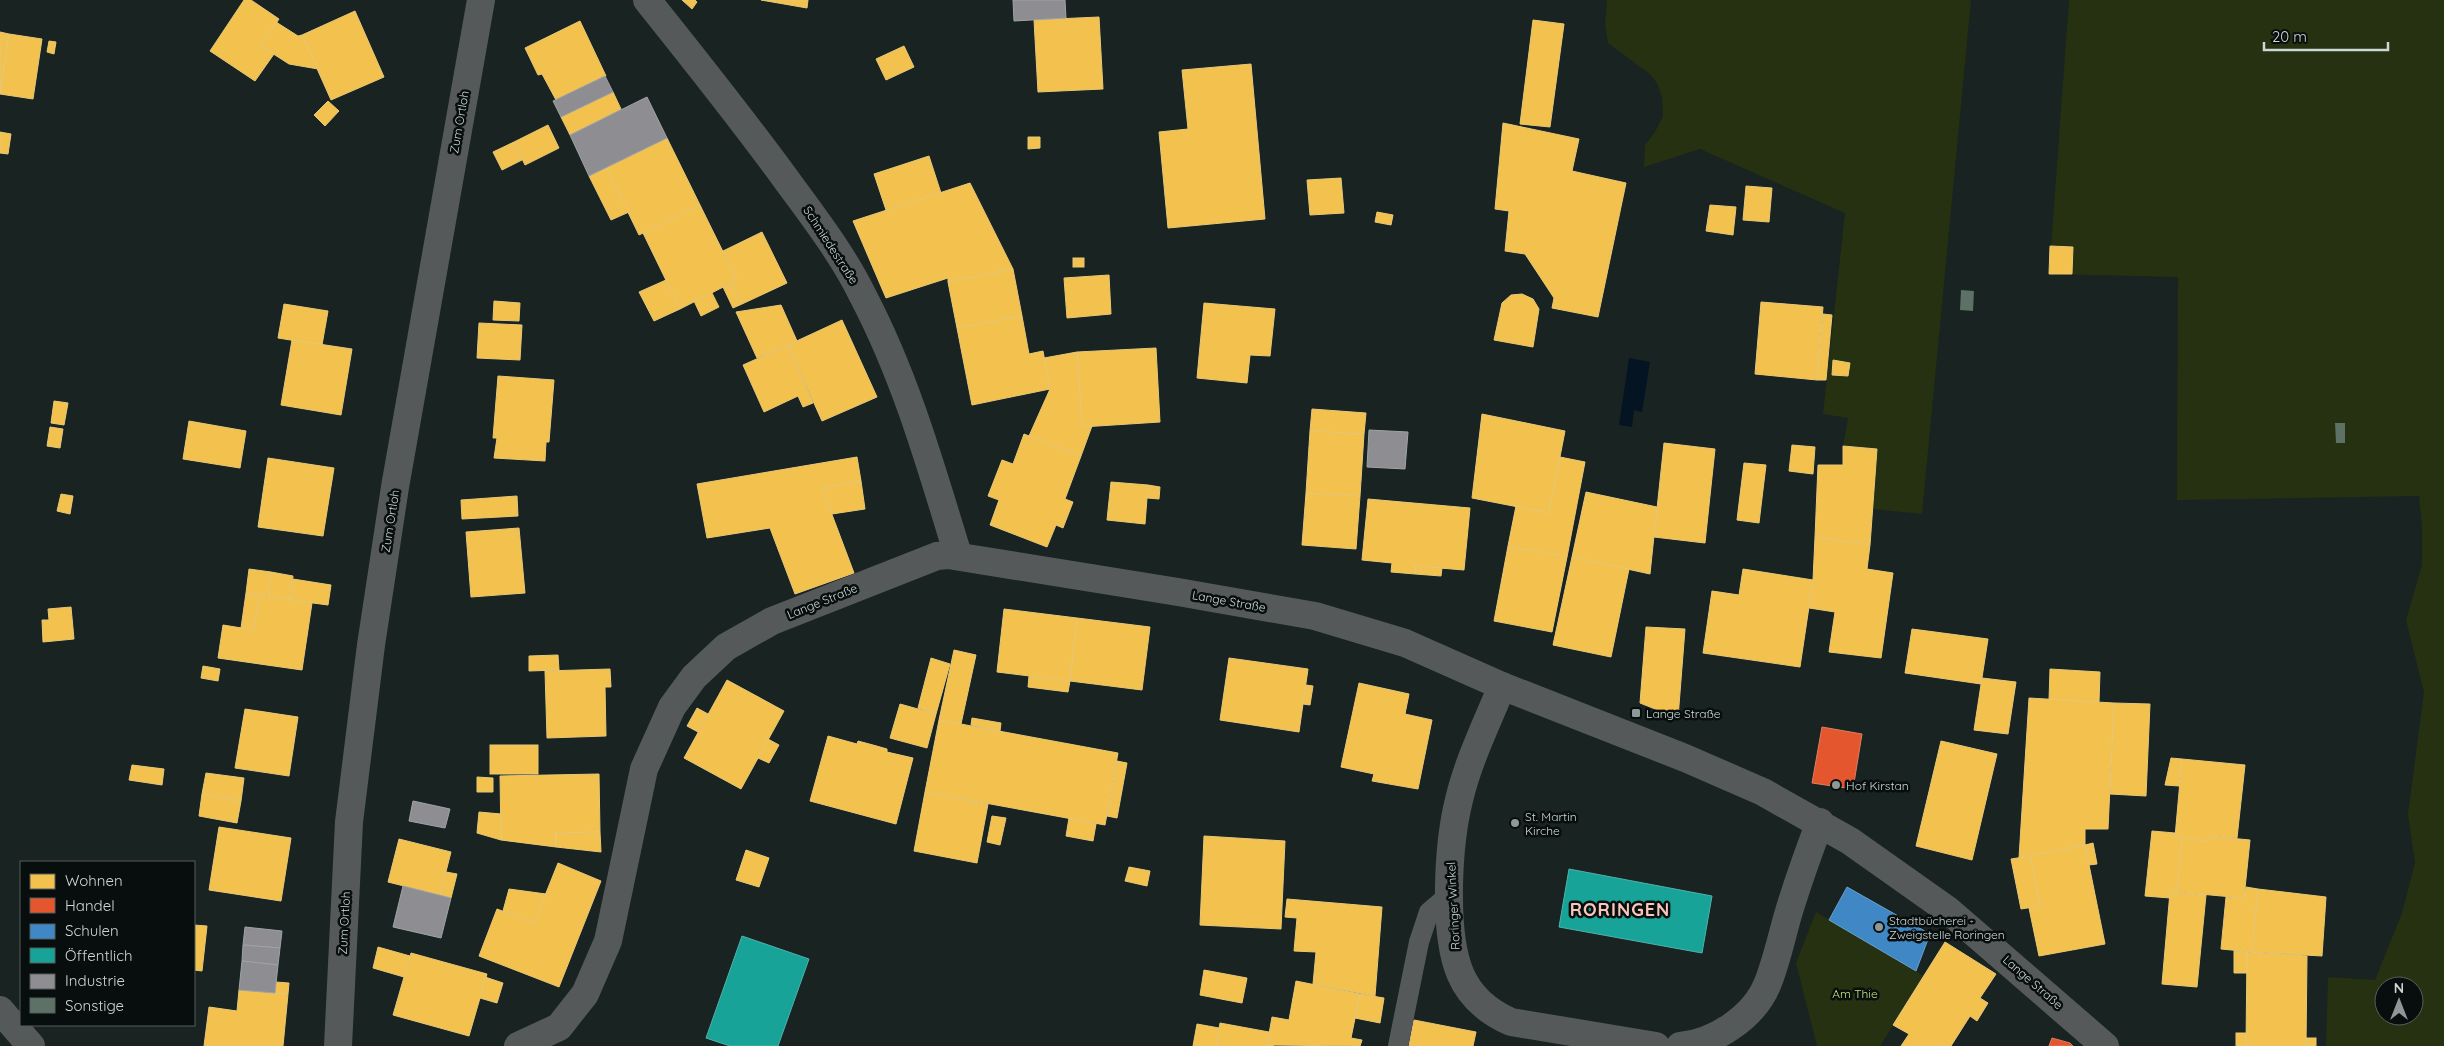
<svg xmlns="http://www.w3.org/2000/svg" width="2444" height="1046" font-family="Quicksand,sans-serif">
	<rect width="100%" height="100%" fill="#192322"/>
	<g fill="#253110" fill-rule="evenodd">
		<path d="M1607 0H1971L1922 514 1872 509 1877 449 1843 446 1848 418 1823 414 1845 213 1700 149 1644 167 1645 145 1655 132 1663 116 1662 97 1658 85 1651 75 1608 43 1605 23Z"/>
		<path d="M2069 0H2444V1046H2326L2328 977 2375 980 2402 913 2415 863 2408 814 2424 692 2406 620 2422 565V525L2419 496 2177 500 2178 277 2049 274ZM2384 986H2414V1016H2384Z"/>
		<path d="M1816 912 1924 976 1880 1046H1817L1796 963Z"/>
	</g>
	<path fill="#041422" d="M1629 358 1650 362 1642 412 1634 410 1632 427 1619 425Z"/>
	<g fill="#f2c14e" stroke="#e7c877">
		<path d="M244 0H251L279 19 261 46 274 54 255 81 210 51Z"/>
		<path d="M682 0H695L697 2 692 9Z"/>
		<path d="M761 0H808L807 8Z"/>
		<path d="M355 11 384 77 331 100 302 35Z"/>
		<path d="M1099 17 1103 89 1038 92 1034 20Z"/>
		<path d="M1533 20 1564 24 1550 127 1520 124Z"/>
		<path d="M580 21 606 76 556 100 542 74 538 75 525 48Z"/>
		<path d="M276 22 298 36 302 35 318 69 289 64 261 46Z"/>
		<path d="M0 32 9 34 0 94Z"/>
		<path d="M9 34 42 39 33 99 0 94Z"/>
		<path d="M49 41 56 42 54 54 47 52Z"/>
		<path d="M904 46 914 67 886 80 876 59Z"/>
		<path d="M1251 64 1265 219 1168 228 1159 132 1188 129 1182 70Z"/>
		<path d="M613 92 621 109 570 135 561 117Z"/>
		<path d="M328 101 339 111 325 126 314 115Z"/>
		<path d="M1503 123 1579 139 1572 171 1626 183 1598 317 1552 308 1554 298 1525 254 1505 251 1509 211 1495 209Z"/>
		<path d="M548 125 559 148 525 165 514 142Z"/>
		<path d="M0 132 11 134 8 154 0 153Z"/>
		<path d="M1028 137H1040V148L1028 149Z"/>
		<path d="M667 138 700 205 639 235 606 167Z"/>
		<path d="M514 142 522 160 502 170 493 152Z"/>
		<path d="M929 156 941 193 886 210 874 174Z"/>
		<path d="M606 167 629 212 611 220 589 176Z"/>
		<path d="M1341 178 1344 213 1310 215 1307 180Z"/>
		<path d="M970 183 1013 269 948 282V278L886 298 853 221Z"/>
		<path d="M1746 186 1772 188 1769 222 1743 220Z"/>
		<path d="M700 205 737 280 680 309 643 233Z"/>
		<path d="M1710 205 1736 207 1733 235 1706 231Z"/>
		<path d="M1377 212 1393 215 1391 225 1375 222Z"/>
		<path d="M762 232 787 283 742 304 732 283 737 280 723 251Z"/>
		<path d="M2050 246 2073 247 2072 274H2049Z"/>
		<rect x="1073" y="258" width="11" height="9"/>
		<path d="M1013 269 1022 316 957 328 948 282Z"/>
		<path d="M1109 275 1111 314 1067 318 1064 278Z"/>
		<path d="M666 280 680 309 654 321 639 292Z"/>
		<path d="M732 283 742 304 733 308 723 287Z"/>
		<path d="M712 293 719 307 701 316 694 301Z"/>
		<path d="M1522 294 1533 299 1539 309 1533 347 1494 340 1502 303 1511 295Z"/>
		<path d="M494 301 520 303 519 321 493 320Z"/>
		<path d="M1761 302 1823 307 1817 380 1755 374Z"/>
		<path d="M1204 303 1275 309 1270 356 1250 355 1247 383 1197 378Z"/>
		<path d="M284 304 328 311 322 345 278 338Z"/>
		<path d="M781 305 797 341 757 358 736 312Z"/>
		<path d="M1823 314 1832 315 1826 380H1817Z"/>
		<path d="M1022 316 1029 354 1043 351 1050 389 972 405 957 328Z"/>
		<path d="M842 320 877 397 822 421 788 345Z"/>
		<path d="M479 323 522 325 520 360 477 358Z"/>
		<path d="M292 340 352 349 341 415 281 405Z"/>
		<path d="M788 345 813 403 803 407 798 396 764 412 743 365Z"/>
		<path d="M1156 348 1160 422 1082 427 1077 352Z"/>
		<path d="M1077 352 1082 427 1092 426 1081 456 1029 436 1050 389 1044 358Z"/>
		<path d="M1833 360 1850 363 1848 376 1832 375Z"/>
		<path d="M498 376 554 380 549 442H546L545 461 494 458 497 438H493Z"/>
		<path d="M54 401 68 403 64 425 51 423Z"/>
		<path d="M1312 409 1366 413 1364 434 1310 431Z"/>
		<path d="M1482 414 1565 431 1549 513 1472 498Z"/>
		<path d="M189 421 246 431 240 468 183 459Z"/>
		<path d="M50 427 63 429 60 448 47 446Z"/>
		<path d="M1310 431 1364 434 1360 496 1306 493Z"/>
		<path d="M1024 434 1081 456 1065 499 1073 502 1063 528 1056 525 1047 547 990 525 999 500 988 496 1002 460 1013 464Z"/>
		<path d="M1664 443 1715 449 1705 543 1654 537Z"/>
		<path d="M1792 445 1815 447 1813 474 1789 471Z"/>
		<path d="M1843 446 1877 449 1870 545 1815 537 1818 465H1843Z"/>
		<path d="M857 457 861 481 822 488 854 573 795 594 770 528 707 538 697 484Z"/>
		<path d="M1560 457 1585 462 1567 557 1508 546 1516 506 1549 513Z"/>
		<path d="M268 458 334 468 323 536 258 527Z"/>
		<path d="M1744 463 1766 465 1759 523 1737 520Z"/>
		<path d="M861 481 865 509 832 514 822 488Z"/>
		<path d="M1111 482 1148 485 1145 524 1107 520Z"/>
		<path d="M1148 485 1160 487 1159 499 1147 498Z"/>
		<path d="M1586 492 1657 507 1650 574 1572 557Z"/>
		<path d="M1306 493 1360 496 1356 549 1302 545Z"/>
		<path d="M61 494 73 496 70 514 57 511Z"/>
		<path d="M517 496 518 516 462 519 461 500Z"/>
		<path d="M1368 499 1470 508 1464 570 1415 566V574L1391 572 1392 563 1362 560Z"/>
		<path d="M519 528 525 593 471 597 466 532Z"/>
		<path d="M1815 537 1870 545 1867 569 1893 573 1881 658 1829 652 1835 612 1809 608 1813 580Z"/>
		<path d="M1508 546 1567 557 1552 632 1494 621Z"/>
		<path d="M1572 557 1629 569 1611 657 1553 645Z"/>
		<path d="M1415 566 1442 568 1441 576 1415 574Z"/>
		<path d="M249 569 271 572 268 596 246 593Z"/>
		<path d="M1743 569 1813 580 1800 667 1703 653 1712 591 1739 595Z"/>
		<path d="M271 572 293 576 290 600 268 596Z"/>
		<path d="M293 579 331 585 328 605 290 600Z"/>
		<path d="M246 593 259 595 254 630 241 628Z"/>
		<path d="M259 595 312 603 302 670 218 658 223 625 254 630Z"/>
		<path d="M71 607 74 639 43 642 42 620H49L48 609Z"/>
		<path d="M1004 609 1077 618 1070 681 997 672Z"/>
		<path d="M1077 618 1150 627 1142 690 1070 681Z"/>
		<path d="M1646 627 1685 629 1678 718 1640 703Z"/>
		<path d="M1912 629 1988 639 1981 684 1905 673Z"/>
		<path d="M954 650 976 655 961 724 939 720Z"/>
		<path d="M558 655 559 670 529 671V656Z"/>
		<path d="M931 658 950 664 936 714 918 708Z"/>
		<path d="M1229 658 1308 669 1299 732 1220 720Z"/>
		<path d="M203 666 220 669 218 681 201 678Z"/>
		<path d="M610 669 611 687H605L606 736 547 738 545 671Z"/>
		<path d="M2050 669 2100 672 2099 702 2049 700Z"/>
		<path d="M1029 676 1070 681 1068 692 1028 687Z"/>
		<path d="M1982 678 2016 682 2008 734 1974 730Z"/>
		<path d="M727 680 784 711 741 789 684 758Z"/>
		<path d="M1359 683 1409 694 1405 714 1432 720 1418 789 1372 781 1374 774 1341 767Z"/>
		<path d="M1306 685 1313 686 1310 705 1303 704Z"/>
		<path d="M2029 698 2114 703 2108 829H2085V845L2019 858Z"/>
		<path d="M2114 703 2150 704 2146 796 2110 794Z"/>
		<path d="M900 704 936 714 927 748 890 738Z"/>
		<path d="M697 708 708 714 698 732 687 726Z"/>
		<path d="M245 709 298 717 289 776 235 768Z"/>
		<path d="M972 718 1001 723 1000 731 971 725Z"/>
		<path d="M939 720 1118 753 1105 825 925 792Z"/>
		<path d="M828 736 857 744 858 741 873 745 887 749V752L913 758 896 824 810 801Z"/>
		<path d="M768 739 779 745 769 763 758 758Z"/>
		<path d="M1941 741 1997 754 1972 860 1916 846Z"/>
		<rect x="490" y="745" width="48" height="29"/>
		<path d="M2171 758 2182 759 2179 786 2165 785Z"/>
		<path d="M2182 759 2245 765 2237 838 2209 836 2208 841 2175 837Z"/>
		<path d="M1117 761 1127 763 1117 818 1107 816Z"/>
		<path d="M132 765 164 769 162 785 129 780Z"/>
		<path d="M206 773 244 778 241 801 202 794Z"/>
		<path d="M599 774 600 832 556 833V847L501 840 500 776Z"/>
		<path d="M477 777 493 778V792H477Z"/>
		<path d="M925 792 988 804 977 863 914 851Z"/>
		<path d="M202 794 241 801 237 823 199 816Z"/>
		<path d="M479 812 501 814V840L477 833Z"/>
		<path d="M992 816 1006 818 1000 845 987 842Z"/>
		<path d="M1069 818 1096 824 1093 841 1066 836Z"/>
		<path d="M219 827 291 838 281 901 209 890Z"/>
		<path d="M2152 831 2175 833V837L2182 838 2177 892H2170V898L2145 896Z"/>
		<path d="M600 832 601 852 556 847V833Z"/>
		<path d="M1204 836 1285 841 1281 929 1200 925Z"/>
		<path d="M2209 836 2250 840 2244 898 2177 892 2182 838 2208 841Z"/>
		<path d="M399 839 451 852 440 895 388 882Z"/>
		<path d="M2093 843 2097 864 2089 865 2085 845Z"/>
		<path d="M2085 845 2105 944 2039 956 2029 908 2040 906 2030 856Z"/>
		<path d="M746 850 769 858 759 887 736 880Z"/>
		<path d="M2030 856 2040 906 2021 909 2011 859Z"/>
		<path d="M558 863 601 881 559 987 479 956 497 909 534 923Z"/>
		<path d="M1129 867 1150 871 1147 886 1125 881Z"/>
		<path d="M446 872 457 874 451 898 440 895Z"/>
		<path d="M2246 887 2258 889 2252 952 2221 949 2226 897 2244 898Z"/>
		<path d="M509 889 546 894 534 923 503 911Z"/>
		<path d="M2258 889 2326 897 2322 956 2252 952Z"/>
		<path d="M2170 892 2206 895 2197 987 2162 984Z"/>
		<path d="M1287 899 1382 907 1375 996 1313 984 1316 952 1294 951 1297 918 1285 917Z"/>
		<path d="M194 925 207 926 202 971 194 970Z"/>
		<path d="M1945 942 1996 974 1980 998 1988 1003 1977 1021 1970 1016 1951 1046H1901L1909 1034 1893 1025Z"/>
		<path d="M378 947 410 956 404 977 373 968Z"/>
		<path d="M2234 951 2247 952V973H2234Z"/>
		<path d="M2247 952 2307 956 2306 1046H2246Z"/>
		<path d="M411 953 487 974 469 1036 393 1015Z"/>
		<path d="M1204 970 1247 978 1242 1003 1200 995Z"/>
		<path d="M485 977 503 983 497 1003 480 998Z"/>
		<path d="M1296 981 1360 994 1351 1038 1362 1040 1360 1046 1267 1045 1272 1017 1289 1020Z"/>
		<path d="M276 982 289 983 288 994 275 993Z"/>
		<path d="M239 990 288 994 283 1046H204L209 1007 237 1011Z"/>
		<path d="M1360 994 1384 998 1380 1023 1355 1018Z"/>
		<path d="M1414 1020 1476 1032 1473 1046H1409Z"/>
		<path d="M1220 1023 1269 1032 1267 1045 1274 1046H1216Z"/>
		<path d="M1197 1024 1219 1028 1216 1046H1193Z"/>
		<rect x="2236" y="1033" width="10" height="13"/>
		<rect x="2306" y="1038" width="10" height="8"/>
	</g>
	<g fill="#e4572e" stroke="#dd7e60">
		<path d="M1822 727 1862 734 1853 789 1812 783Z"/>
		<path d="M2052 1038 2070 1043 2073 1046H2049Z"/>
	</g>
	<path fill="#3f88c5" stroke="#6aa0ca" d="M1847 887 1930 934 1916 971 1829 920Z"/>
	<g fill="#17a398" stroke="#4eb3ab">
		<path d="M1569 869 1712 896 1702 953 1559 927Z"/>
		<path d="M742 936 809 959 778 1046H730L706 1038Z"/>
	</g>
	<g fill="#8d8d92" stroke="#a0a4a6">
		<path d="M1013 0H1065L1066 18 1014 21Z"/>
		<path d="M605 76 613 92 561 117 553 101Z"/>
		<path d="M647 97 667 138 589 176 570 135Z"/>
		<path d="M1369 430 1408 432 1405 469 1367 467Z"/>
		<path d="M413 801 450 809 445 828 409 821Z"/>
		<path d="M403 886 451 898 441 938 393 927Z"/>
		<path d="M245 927 282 931 280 948 243 945Z"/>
		<path d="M243 945 280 948 278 965 242 961Z"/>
		<path d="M242 961 278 965 275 993 239 990Z"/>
	</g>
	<g fill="#5d7167">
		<path d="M1961 290 1974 291 1973 311 1960 310Z"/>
		<path d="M2335 423H2345V443H2336Z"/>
	</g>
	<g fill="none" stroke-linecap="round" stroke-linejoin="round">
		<path stroke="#55595a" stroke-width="20" d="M1398 1046 1419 942 1429 912 1450 894"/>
		<g stroke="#55595a" stroke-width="28">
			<path d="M647 0C695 60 743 120 788 182 815 219 843 255 863 296 906 378 931 467 958 555"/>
			<path d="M1502 686C1487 723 1468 761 1459 800 1448 844 1443 931 1460 973 1470 997 1488 1012 1511 1022L1656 1046"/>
			<path d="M0 1010 31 1046"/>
			<path d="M338 1046 349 822 371 645 395 487 481 0"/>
			<path d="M518 1046 559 1027 585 994 608 941 644 769 672 707 694 677 726 647 772 621 937 556 948 555 1178 592 1315 616 1405 643 1502 686 1685 758 1763 792 1850 841 1949 911 2105 1046"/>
			<path d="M1680 1046C1714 1043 1753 1018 1767 985 1777 961 1782 934 1790 908 1799 879 1809 851 1820 822"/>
		</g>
	</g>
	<g fill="#8e9997" stroke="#070e0d" stroke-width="2">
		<rect x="1631" y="708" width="10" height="10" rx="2.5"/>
		<circle cx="1836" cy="785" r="5"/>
		<circle cx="1515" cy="823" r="5"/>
		<circle cx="1879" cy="927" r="5"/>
	</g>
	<g text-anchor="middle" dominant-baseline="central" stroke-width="5" stroke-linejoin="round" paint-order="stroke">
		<g font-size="12" fill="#cdd8d6" stroke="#070e0d">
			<text transform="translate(459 122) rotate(-80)">Zum Ortloh</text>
			<text transform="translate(831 245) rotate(57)">Schmiedestraße</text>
			<text transform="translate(390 521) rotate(-81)">Zum Ortloh</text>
			<text transform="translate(822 601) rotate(-22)">Lange Straße</text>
			<text transform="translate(1229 601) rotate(10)">Lange Straße</text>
			<text transform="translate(1453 906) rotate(-93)">Roringer Winkel</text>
			<text transform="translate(344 923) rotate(-87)">Zum Ortloh</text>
			<text transform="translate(2033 982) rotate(41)">Lange Straße</text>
		</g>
		<g font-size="12" fill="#cdd8d6" stroke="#070e0d" text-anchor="start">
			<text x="1646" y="713">Lange Straße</text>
			<text x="1846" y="785">Hof Kirstan</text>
			<text x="1525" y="816">St. Martin<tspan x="1525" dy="14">Kirche</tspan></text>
			<text x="1889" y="920">Stadtbücherei -<tspan x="1889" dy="14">Zweigstelle Roringen</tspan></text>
		</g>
		<g font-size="12" fill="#c0e37e" stroke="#070e0d">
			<text x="1855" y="993">Am Thie</text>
		</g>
		<g font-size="18" font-weight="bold" letter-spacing="1" fill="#f9c6bb" stroke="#070e0d">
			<text x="1620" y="909">RORINGEN</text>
		</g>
	</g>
	<rect x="20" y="861" width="175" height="165" fill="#070e0d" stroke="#565f5d"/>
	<rect x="30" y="874" width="25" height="15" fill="#f2c14e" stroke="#565f5d"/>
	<text x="65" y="886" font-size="15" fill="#cdd8d6">Wohnen</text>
	<rect x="30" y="898" width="25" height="15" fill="#e4572e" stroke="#565f5d"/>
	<text x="65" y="911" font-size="15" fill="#cdd8d6">Handel</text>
	<rect x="30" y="924" width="25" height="15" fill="#3f88c5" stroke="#565f5d"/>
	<text x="65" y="936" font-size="15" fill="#cdd8d6">Schulen</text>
	<rect x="30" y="948" width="25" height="15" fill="#17a398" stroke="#565f5d"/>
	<text x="65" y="961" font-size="15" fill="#cdd8d6">Öffentlich</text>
	<rect x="30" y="974" width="25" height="15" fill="#8d8d92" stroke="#565f5d"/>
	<text x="65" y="986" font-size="15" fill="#cdd8d6">Industrie</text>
	<rect x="30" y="998" width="25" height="15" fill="#5d7167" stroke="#565f5d"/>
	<text x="65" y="1011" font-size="15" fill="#cdd8d6">Sonstige</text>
	<g transform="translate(2399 1001)"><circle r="24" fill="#070e0d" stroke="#565f5d"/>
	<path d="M0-4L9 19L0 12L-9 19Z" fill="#8e9997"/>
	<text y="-8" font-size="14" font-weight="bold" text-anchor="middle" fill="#cdd8d6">N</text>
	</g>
	<path d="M2264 42v8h124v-8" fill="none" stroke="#cdd8d6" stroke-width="2.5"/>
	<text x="2272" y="42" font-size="15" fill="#cdd8d6" stroke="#070e0d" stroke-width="4" paint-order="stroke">20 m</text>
</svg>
